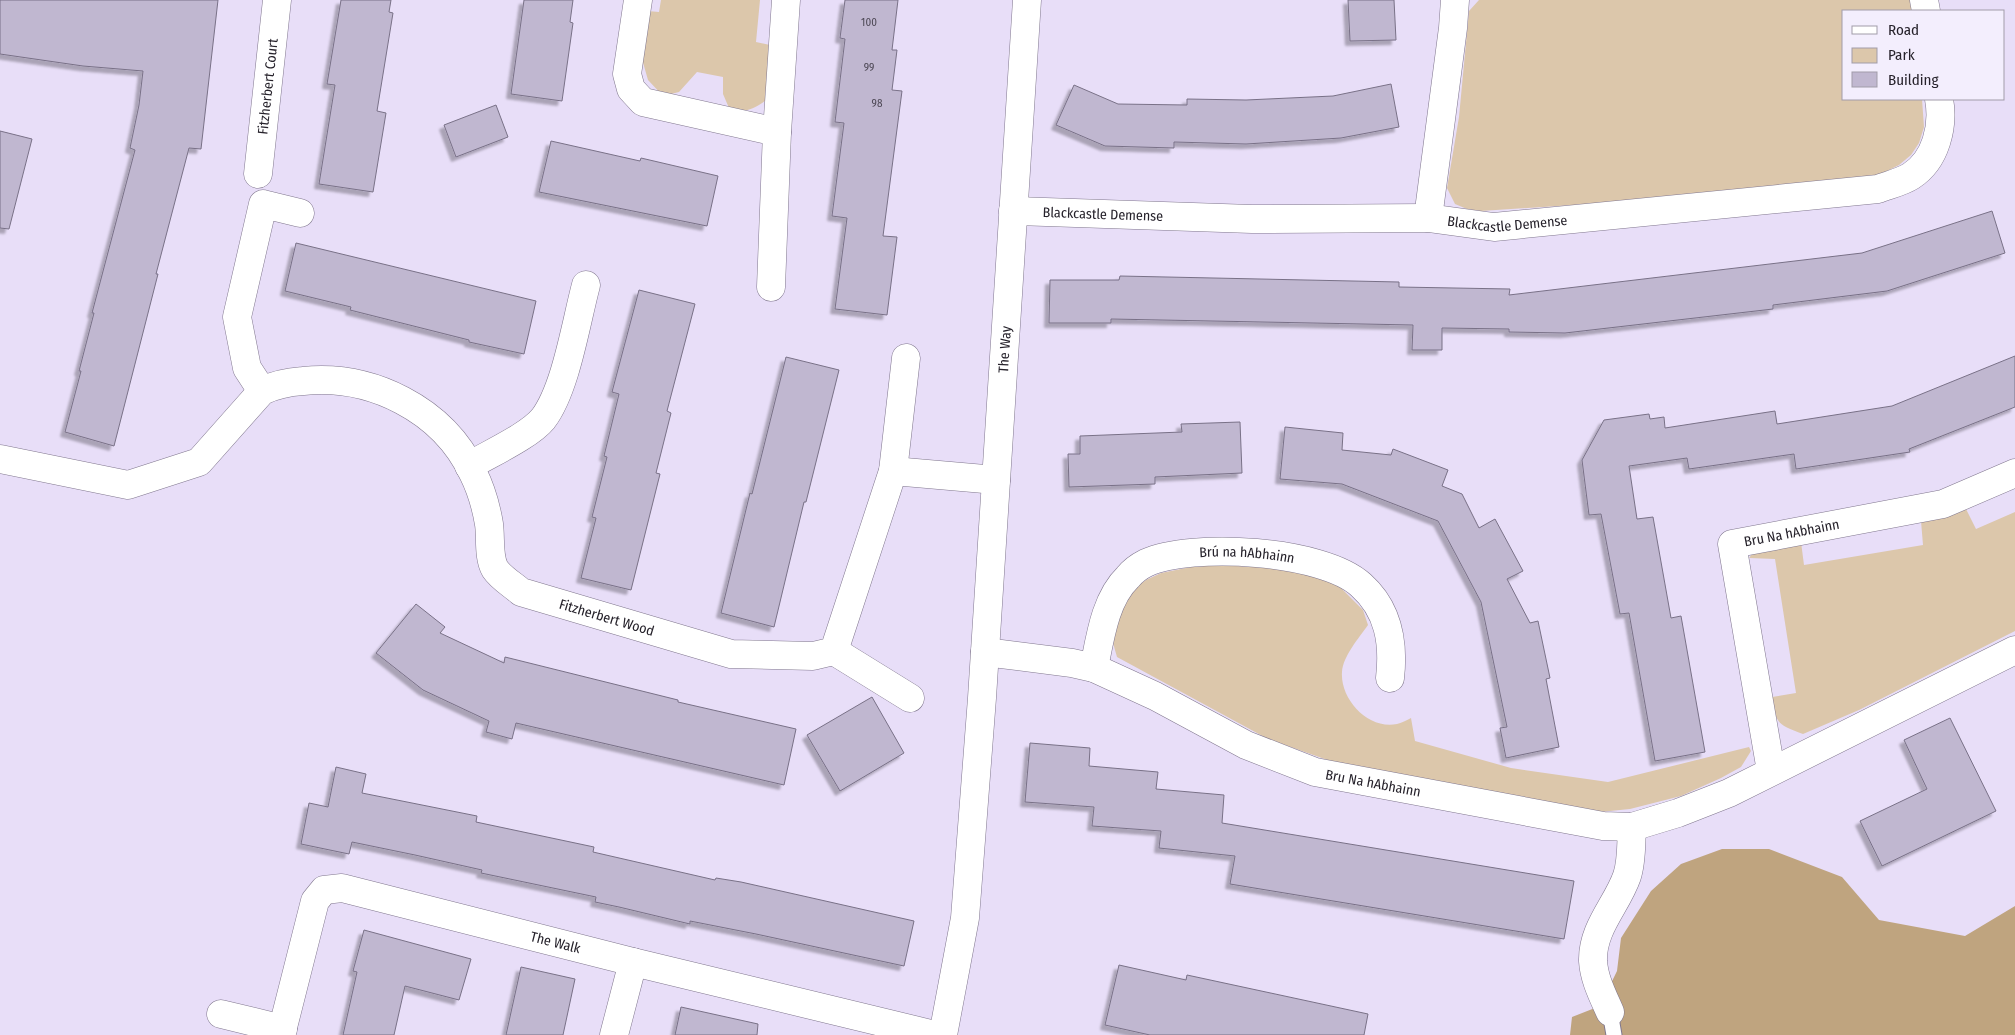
<svg xmlns="http://www.w3.org/2000/svg" width="2015" height="1035" font-family="'Fira Sans Condensed',sans-serif">
	<defs>
		<filter id="shadow"><feDropShadow dx="-4.5" dy="4.5" stdDeviation="1" flood-color="#0004"/></filter>
	</defs>
	<rect width="100%" height="100%" fill="#e8def8"/>
	<g fill="#dcc7ab">
		<path d="M661 0H760L756 42 770 45 765 101C752 110 744 113 729 108L723 94V77L697 72 679 92 663 96 648 80 642 59 648 11 659 12Z"/>
		<path d="M1479 0H1911L1913 11H1844V99H1922L1924 127 1919 143 1911 155 1899 165 1877 176 1810 182 1664 199 1481 211 1467 209 1455 204 1447 188 1459 117 1469 11Z"/>
		<path d="M1965 507 1976 529 2015 512V631L1859 710 1803 734C1779 725 1775 724 1772 697L1796 693 1775 559 1749 558 1755 550 1801 542 1804 565 1923 545 1921 521Z"/>
		<path d="M1218 565 1307 570 1339 586 1363 610 1368 625C1359 638 1343 656 1342 672 1340 699 1368 730 1397 724 1401 723 1407 720 1411 718L1415 741 1511 768 1608 782 1749 747 1751 751 1741 767 1721 778 1681 796 1630 809 1600 812 1336 763 1268 739 1117 657 1111 636 1120 609 1136 587 1146 580 1161 573 1191 567Z"/>
	</g>
	<path fill="#bfa47f" d="M1722 849H1769L1842 877 1879 920 1965 936 2015 906V1035H1570L1572 1017 1600 1006 1617 971 1621 938 1651 891 1681 864Z"/>
	<g fill="#c0b7d0" stroke="#797187" filter="url(#shadow)">
		<path d="M0 0H218L201 149 189 148 156 274H158L114 446 65 432 81 371H79L94 313H92L135 150 130 148 139 105 143 71 83 66 0 54Z"/>
		<path d="M341 0H391L389 12 393 13 377 111 386 113 373 192 319 184 335 85 327 84Z"/>
		<path d="M524 0H573L570 22 573 23 562 101 511 94Z"/>
		<path d="M845 0H898L892 50H897L892 90 902 91 883 236 897 237 887 315 835 309 847 218 832 216 844 123 835 122 845 39 840 38Z"/>
		<path d="M1348 0H1394L1396 40 1350 41Z"/>
		<path d="M1391 84 1399 127 1341 138 1246 144 1174 142V148L1105 146 1056 125 1074 85 1118 104 1187 105V99L1246 100 1333 96Z"/>
		<path d="M496 105 508 137 456 157 444 125Z"/>
		<path d="M0 131 32 139 9 229 0 228Z"/>
		<path d="M551 141 640 161 641 158 718 176 707 226 539 192Z"/>
		<path d="M1992 211 2005 253 1887 291 1773 305V309L1565 333 1509 332V329L1442 328V350H1412L1413 325 1111 319V323H1049L1050 280H1119L1120 276 1399 282V287L1510 289 1509 295 1862 253Z"/>
		<path d="M296 243 536 301 524 354 469 342V340L350 310 351 307 285 291Z"/>
		<path d="M639 290 695 304 667 411 671 413 656 473 660 474 631 590 581 578 596 518 592 517 607 457 604 456 619 394 612 392Z"/>
		<path d="M2015 356V407L1909 449 1910 452 1796 469 1794 454 1689 469 1687 458 1629 466 1637 519 1653 517 1671 618 1681 616 1705 752 1655 761 1629 613 1620 614 1601 514 1589 515 1582 460 1604 420 1649 414 1650 419 1664 417 1665 428 1775 411 1777 424 1892 406Z"/>
		<path d="M786 357 839 370 806 502H804L774 627 721 613 750 493 752 494Z"/>
		<path d="M1240 422 1242 473 1155 477V484L1069 487 1068 454H1080V436L1182 432 1181 424Z"/>
		<path d="M1285 427 1343 433 1342 450 1391 455 1393 449 1448 470 1442 486 1462 494 1479 528 1495 519 1523 571 1507 579 1530 623 1538 621 1550 678 1546 679 1559 747 1506 758 1500 728 1507 727 1481 602 1438 521 1342 484 1280 479Z"/>
		<path d="M416 604 445 627 440 633 504 663 505 657 678 700V702L796 729 784 785 516 723 512 739 486 732 489 721 423 690 376 653Z"/>
		<path d="M872 697 904 753 840 791 807 735Z"/>
		<path d="M1950 718 1996 811 1882 866 1860 821 1927 789 1904 740Z"/>
		<path d="M1030 743 1090 748 1089 766 1158 772 1156 789 1224 795 1222 823 1574 881 1564 939 1230 884 1235 856 1159 848 1161 831 1092 826 1094 807 1025 802Z"/>
		<path d="M336 767 366 774 362 793 477 816 476 822 594 847 593 852 715 880 716 878 741 882 914 921 904 966 756 934 690 921V924L619 907 595 902 596 897 481 873 482 870 415 855 352 842 349 854 301 844 309 803 328 807Z"/>
		<path d="M364 930 471 959 459 1000 405 986 394 1035H343L357 972 353 971Z"/>
		<path d="M1119 965 1186 980 1187 975 1368 1014 1364 1035H1150L1105 1025Z"/>
		<path d="M521 967 575 979 563 1035H506Z"/>
		<path d="M681 1007 758 1024 757 1035H675Z"/>
	</g>
	<g fill="none" stroke-linecap="round" stroke-linejoin="round">
		<g stroke="#80778e" stroke-width="17">
			<path id="lane" d="M1610 1012 1614 1035"/>
		</g>
		<g stroke="#80778e" stroke-width="29">
			<g id="street">
				<path d="M638 0 627 74 631 89 643 102 777 132"/>
				<path d="M1924 0 1926 11"/>
				<path id="s1" d="M258 174 277 0"/>
				<path id="s2" d="M1013 211 1252 219 1428 218 1494 227 1878 189C1888 185 1902 182 1911 176 1936 160 1944 126 1939 99"/>
				<path d="M1428 218 1453 28 1455 0"/>
				<path d="M771 287 777 132 786 0"/>
				<path d="M262 391 247 368 237 317 263 204 300 213"/>
				<path id="s3" d="M0 459 128 485 199 462 262 391C274 385 289 382 303 381 371 374 443 409 473 473 481 489 486 506 489 524 491 537 488 557 495 569 501 578 513 585 521 592L731 654 813 656 834 651 893 471 906 358"/>
				<path d="M469 466C489 454 529 436 543 419 566 389 576 322 586 285"/>
				<path d="M893 471 996 480"/>
				<path d="M834 651 910 698"/>
				<path id="s4" d="M985 652 1072 663 1094 668 1155 696 1246 745 1315 772 1603 826 1632 827 1678 813 1729 793 2015 650"/>
				<path id="s5" d="M1094 668C1100 638 1105 599 1128 577 1132 572 1140 566 1146 563 1192 542 1323 550 1361 585 1389 610 1394 643 1390 678"/>
				<path id="s6" d="M1771 771 1732 544 1943 504 2015 473"/>
				<path d="M1610 1012C1603 996 1594 979 1593 961 1592 928 1617 905 1627 876 1632 861 1631 843 1632 827"/>
				<path d="M221 1014 283 1029"/>
				<path id="s7" d="M281 1035 315 901 324 890 342 888 633 962 935 1035"/>
				<path d="M614 1035 633 962"/>
				<path id="s8" d="M943 1035 965 918 982 698 1027 0"/>
			</g>
		</g>
		<use href="#lane" stroke="#fff" stroke-width="15"/>
		<use href="#street" stroke="#fff" stroke-width="28"/>
	</g>
	<g text-anchor="middle" dominant-baseline="central" stroke-width="4.5" stroke-linejoin="round" paint-order="stroke">
		<g font-size="11" fill="#4c4754">
			<text x="869" y="22">100</text>
			<text x="869" y="67">99</text>
			<text x="877" y="103">98</text>
		</g>
		<g font-size="14" fill="#26222b" stroke="#f3eefd">
			<text stroke="none"><textPath href="#s1" startOffset="88">Fitzherbert Court</textPath></text>
			<text stroke="none"><textPath href="#s2" startOffset="90">Blackcastle Demense</textPath></text>
			<text stroke="none"><textPath href="#s2" startOffset="495">Blackcastle Demense</textPath></text>
			<text stroke="none"><textPath href="#s8" startOffset="689">The Way</textPath></text>
			<text stroke="none"><textPath href="#s6" startOffset="291">Bru Na hAbhainn</textPath></text>
			<text stroke="none"><textPath href="#s5" startOffset="224">Brú na hAbhainn</textPath></text>
			<text stroke="none"><textPath href="#s3" startOffset="772">Fitzherbert Wood</textPath></text>
			<text stroke="none"><textPath href="#s4" startOffset="414">Bru Na hAbhainn</textPath></text>
			<text stroke="none"><textPath href="#s7" startOffset="391">The Walk</textPath></text>
		</g>
	</g>
	<rect x="1842" y="10" width="162" height="90" fill="#f3eefd" stroke="#a19ca9"/>
	<rect x="1852" y="26" width="25" height="8" fill="#ffffff" stroke="#a19ca9"/>
	<text x="1888" y="35" font-size="15" fill="#26222b">Road</text>
	<rect x="1852" y="48" width="25" height="15" fill="#dcc7ab" stroke="#a19ca9"/>
	<text x="1888" y="60" font-size="15" fill="#26222b">Park</text>
	<rect x="1852" y="72" width="25" height="15" fill="#c0b7d0" stroke="#a19ca9"/>
	<text x="1888" y="85" font-size="15" fill="#26222b">Building</text>
</svg>
